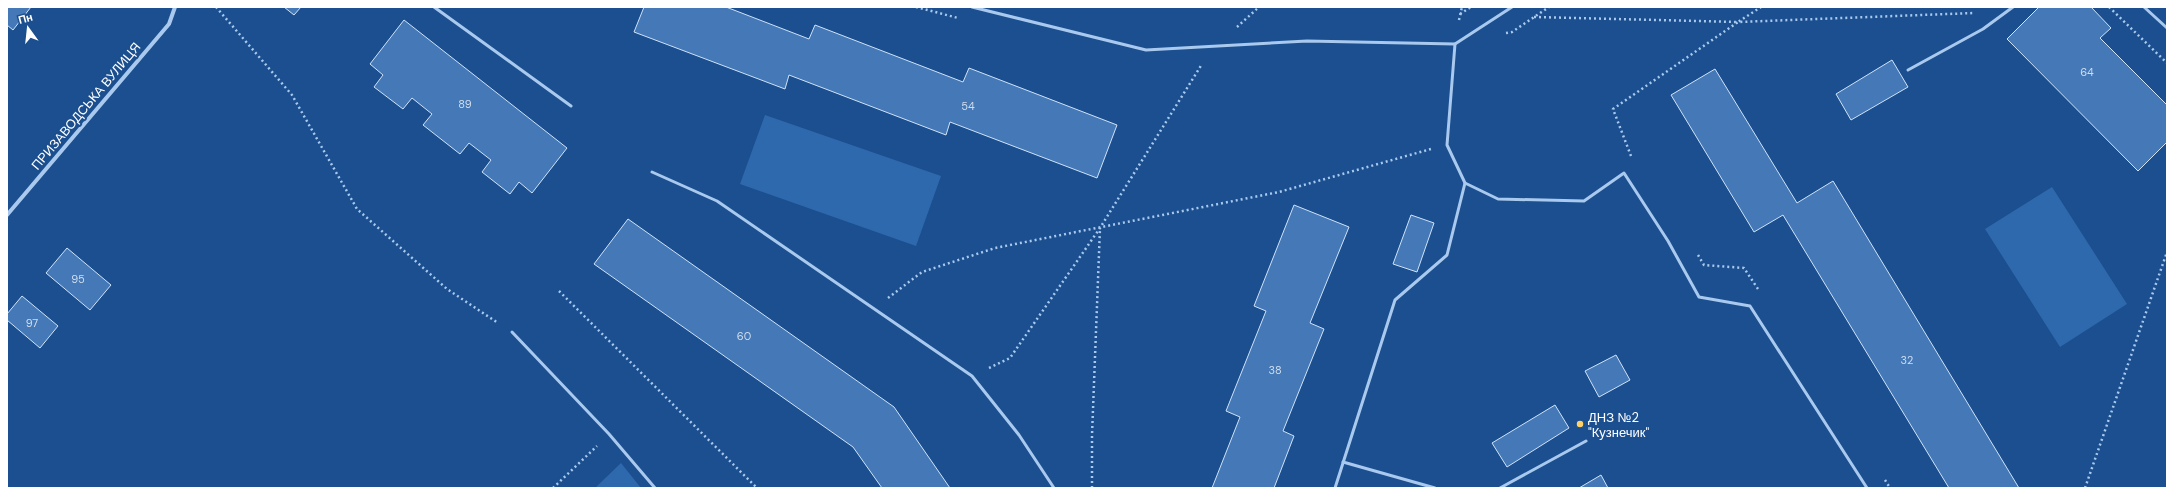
<svg xmlns="http://www.w3.org/2000/svg" width="2174" height="495" font-family="'DM Sans',sans-serif">
	<rect width="100%" height="100%" fill="#1b4f8f"/>
	<g fill="#2e69ad">
		<path d="M765 115 941 176 916 246 740 184Z"/>
		<path d="M2052 187 2127 304 2060 347 1985 229Z"/>
		<path d="M621 463 641 488H595Z"/>
	</g>
	<g fill="#4478b7" stroke="#cfe3fa">
		<path d="M7 7H31L13 30 7 25Z"/>
		<path d="M284 7H301L294 15Z"/>
		<path d="M644 7H726L809 39 815 25 963 82 969 68 1117 125 1097 178 950 122 946 135 789 75 785 89 634 32Z"/>
		<path d="M2039 7H2091L2111 28 2100 38 2167 105V142L2138 171 2007 39Z"/>
		<path d="M404 20 567 148 532 193 519 182 510 194 482 172 491 160 469 143 460 154 423 125 432 114 412 98 403 109 374 87 383 75 370 64Z"/>
		<path d="M1892 60 1908 87 1851 120 1836 94Z"/>
		<path d="M1715 69 1797 203 1833 181 2019 488H1949L1783 215 1754 232 1671 95Z"/>
		<path d="M1294 205 1349 227 1310 323 1324 329 1283 431 1294 436 1274 488H1212L1240 417 1226 411 1266 311 1254 306Z"/>
		<path d="M1411 215 1434 223 1417 272 1393 264Z"/>
		<path d="M628 219 894 407 950 488H882L853 447 594 264Z"/>
		<path d="M67 248 111 285 90 310 46 273Z"/>
		<path d="M22 296 58 326 40 348 7 320V314Z"/>
		<path d="M1616 355 1630 380 1599 397 1585 371Z"/>
		<path d="M1555 405 1569 428 1507 467 1492 443Z"/>
		<path d="M1601 475 1608 488H1579Z"/>
	</g>
	<g fill="none" stroke-linecap="round" stroke-linejoin="round">
		<g stroke="#a9c9ee" stroke-width="2.5" stroke-dasharray="2 3" stroke-linecap="butt">
			<path d="M216 7 292 95 357 209 447 289 498 323"/>
			<path d="M916 7 958 18"/>
			<path d="M2109 7 2167 63"/>
			<path d="M1460 14 1471 7"/>
			<path d="M1534 17 1738 22 1761 7"/>
			<path d="M1459 20 1462 7"/>
			<path d="M1237 27 1259 7"/>
			<path d="M1506 33 1512 32 1549 7"/>
			<path d="M1631 156 1613 109 1738 22 1974 13"/>
			<path d="M1698 255 1704 265 1744 268 1758 289"/>
			<path d="M559 291 757 488"/>
			<path d="M888 298 922 272 995 248 1279 192 1431 149"/>
			<path d="M989 368 1010 358 1100 228 1202 64"/>
			<path d="M1885 480 1890 488"/>
			<path d="M553 488 597 446"/>
			<path d="M1092 488V435L1100 228"/>
			<path d="M2085 488 2167 252"/>
		</g>
		<g stroke="#a9c9ee" stroke-width="3">
			<path d="M434 7 571 106"/>
			<path d="M972 7 1146 50 1307 41 1455 44 1512 7"/>
			<path d="M2144 7 2167 28"/>
			<path d="M1908 70 1983 29 2013 7"/>
			<path d="M652 172 717 201 972 376 1019 435 1054 488"/>
			<path d="M1465 183 1498 199 1584 201 1624 173 1668 241 1699 297 1750 306 1867 488"/>
			<path d="M512 332 609 434 655 488"/>
			<path d="M1343 462 1435 488"/>
			<path d="M1335 488 1395 300 1447 255 1465 183 1447 145 1455 44"/>
			<path d="M1500 488 1586 441"/>
		</g>
		<path stroke="#a9c9ee" stroke-width="4" d="M7 215 169 24 175 7"/>
	</g>
	<circle fill="#ffd166" stroke="#1b4f8f" stroke-width="1.5" cx="1580" cy="424" r="4"/>
	<g text-anchor="middle" dominant-baseline="central" stroke-width="4" stroke-linejoin="round" paint-order="stroke">
		<g font-size="11" fill="#d0dded">
			<text x="2087" y="72">64</text>
			<text x="465" y="104">89</text>
			<text x="968" y="106">54</text>
			<text x="78" y="279">95</text>
			<text x="32" y="323">97</text>
			<text x="744" y="336">60</text>
			<text x="1907" y="360">32</text>
			<text x="1275" y="370">38</text>
		</g>
		<g font-size="13" fill="#fff" stroke="#1b4f8f">
			<text transform="translate(86 106) rotate(-50)">ПРИЗАВОДСЬКА ВУЛИЦЯ</text>
		</g>
		<g font-size="13" fill="#fff" stroke="#1b4f8f" text-anchor="start">
			<text x="1588" y="417">ДНЗ №2<tspan x="1588" dy="15">"Кузнечик"</tspan></text>
		</g>
	</g>
	<rect width="2174" height="495" fill="none" stroke="#ffffff" stroke-width="16"/>
	<g transform="translate(28 28) rotate(345)" stroke="#1b4f8f" stroke-width="3" paint-order="stroke">
	<path d="M0-3L7 15L0 10L-7 15Z" fill="#ffffff"/>
	<text y="-6" font-size="11" font-weight="bold" text-anchor="middle" fill="#ffffff">Пн</text>
	</g>
</svg>
